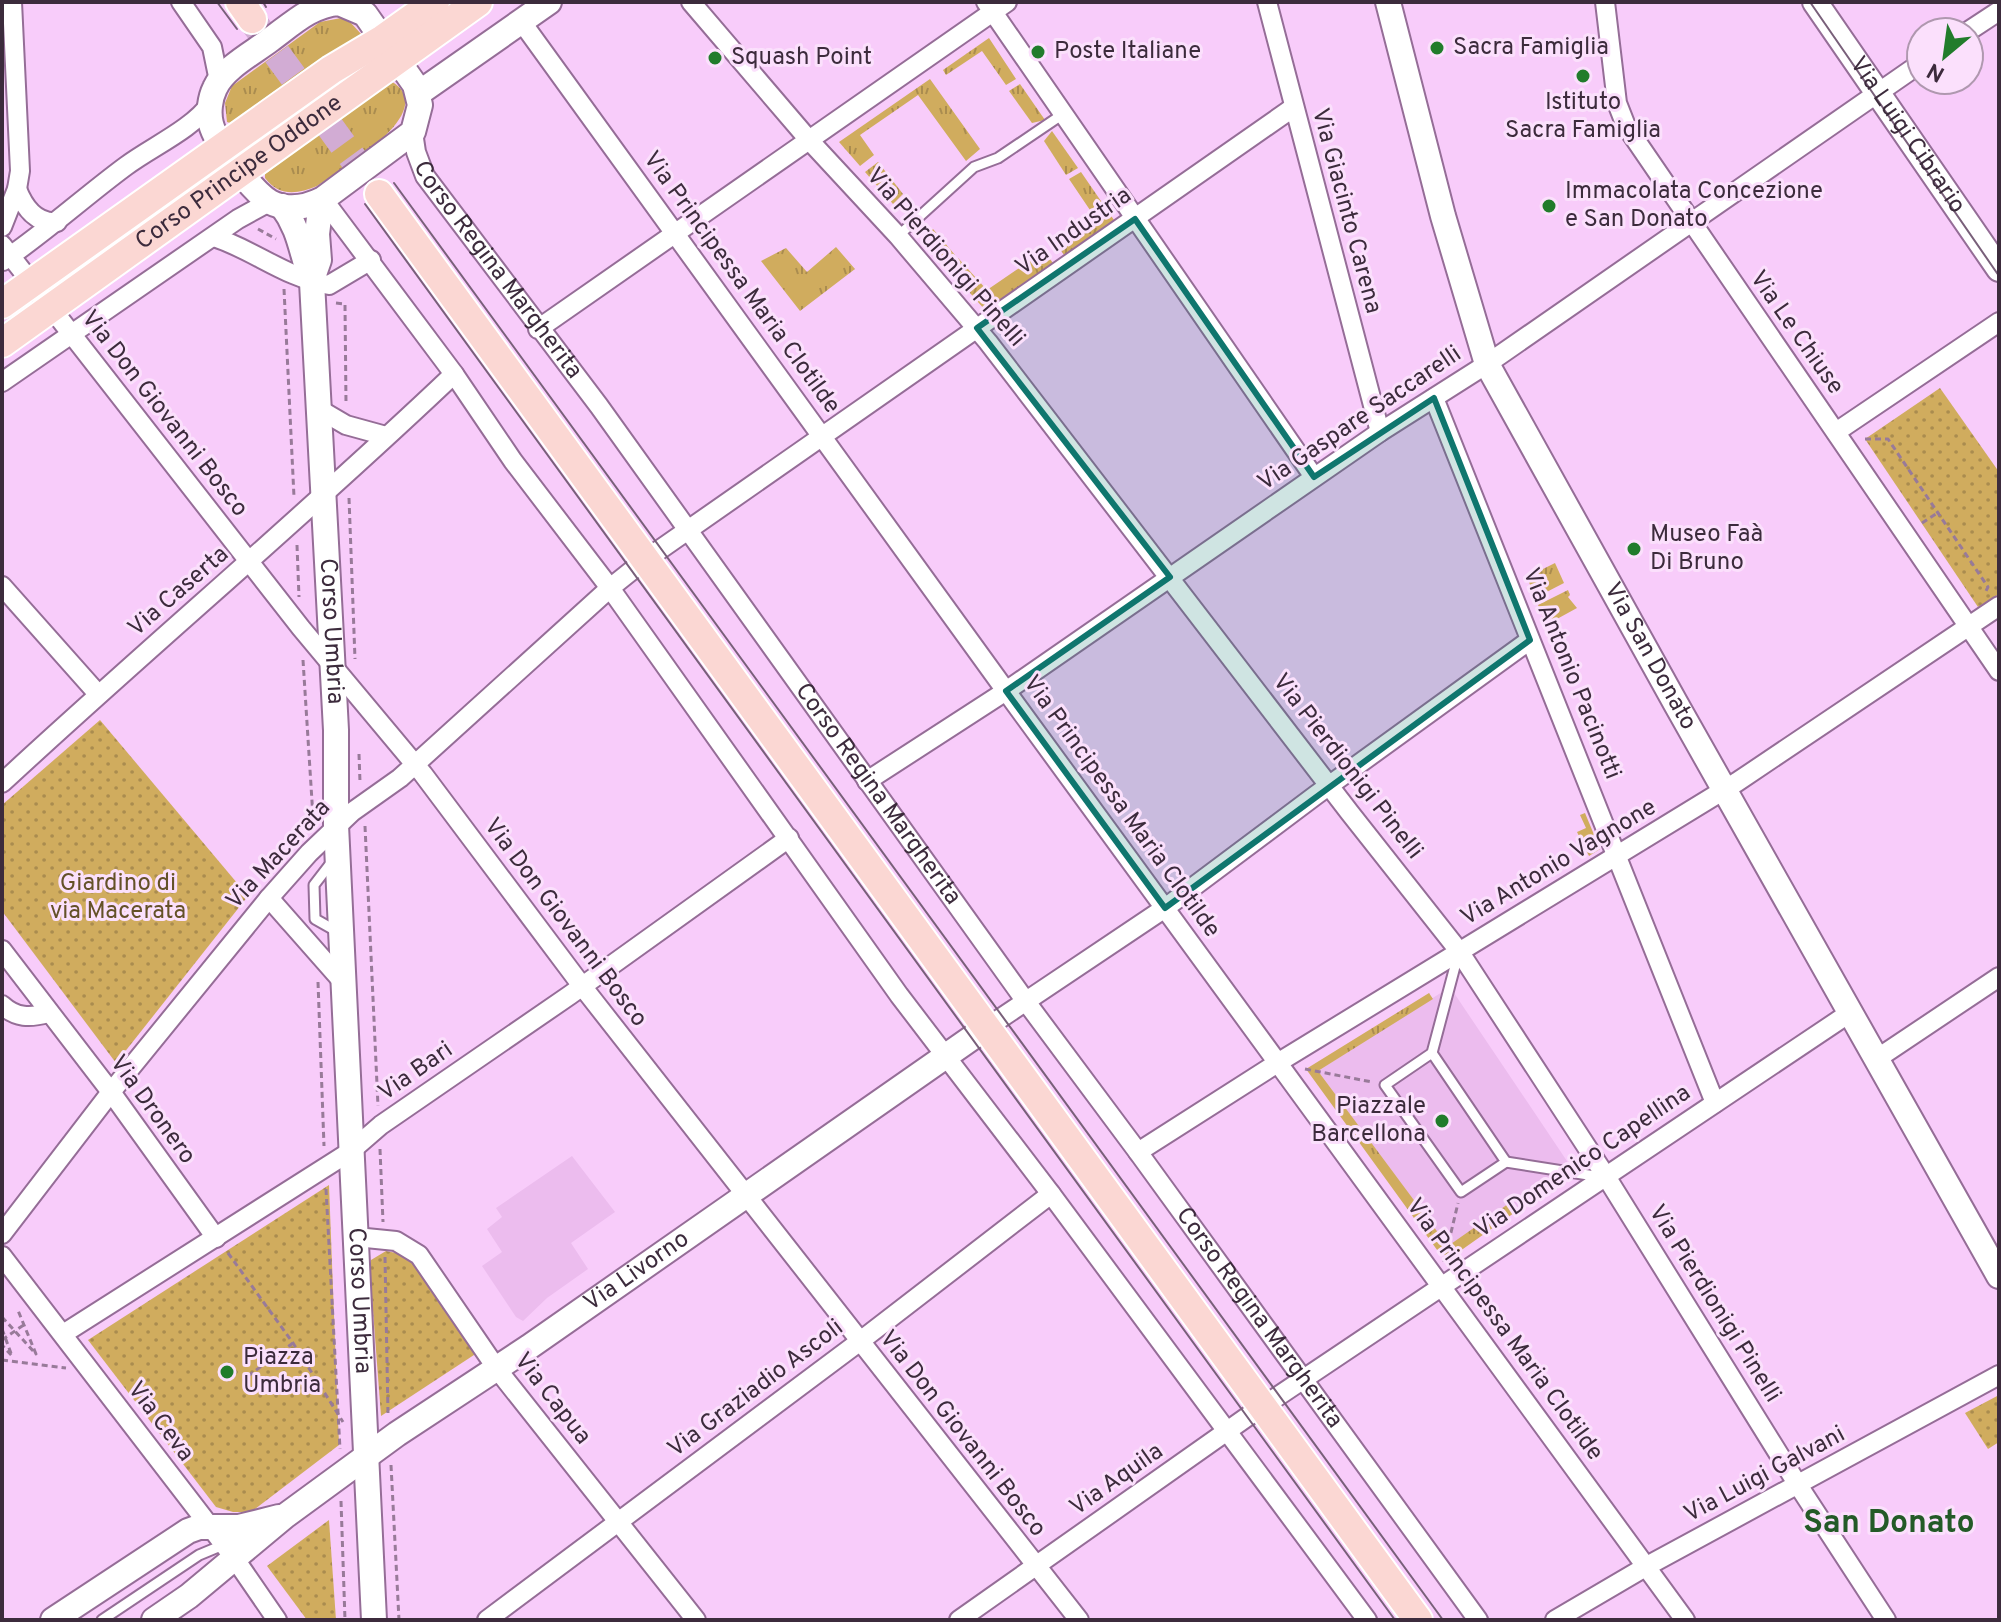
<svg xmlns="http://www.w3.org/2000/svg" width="2001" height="1622" font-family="Overpass,sans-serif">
	<defs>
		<pattern id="grass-tufts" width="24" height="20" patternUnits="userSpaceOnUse" patternTransform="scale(2)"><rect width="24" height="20" fill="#d0ac5e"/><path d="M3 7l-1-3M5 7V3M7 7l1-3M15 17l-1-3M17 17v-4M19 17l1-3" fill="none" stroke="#aa8c4f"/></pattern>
		<pattern id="park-dots" width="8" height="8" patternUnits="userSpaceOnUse" patternTransform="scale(2)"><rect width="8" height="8" fill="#d0ac5e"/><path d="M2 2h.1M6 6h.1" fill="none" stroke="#aa8c4f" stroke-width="1.8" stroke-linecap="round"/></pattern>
	</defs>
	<rect width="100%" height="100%" fill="#f8ccfa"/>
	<g fill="#ecbcee">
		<path d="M1450 987 1575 1173 1514 1213 1507 1205 1448 1247 1318 1071Z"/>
		<path d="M572 1156 615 1212 571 1243 588 1269 547 1298 523 1321 516 1317 482 1266 502 1252 487 1229 502 1217 496 1208Z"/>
	</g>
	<g fill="url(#grass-tufts)">
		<path d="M341 18 351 23 362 35 360 38 314 63 230 123 227 122 225 103 232 86 320 22Z"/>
		<path d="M989 38 1016 79 1006 85 982 51 946 75 943 70Z"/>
		<path d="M930 79 980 149 966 161 918 95 860 135 874 155 860 166 839 142Z"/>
		<path d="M391 81C443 111 339 171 317 186 298 194 279 197 265 178V174Z"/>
		<path d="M1020 84 1045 120 1032 123 1009 91Z"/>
		<path d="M1052 131 1078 168 1066 175 1044 141Z"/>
		<path d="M878 162 903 194 893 204 865 172Z"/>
		<path d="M1081 172 1114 220 1064 255 1056 243 1094 216 1069 179Z"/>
		<path d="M933 229 955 255 945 264 923 239Z"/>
		<path d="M836 247 855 269 800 311 761 261 786 248 807 272Z"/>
		<path d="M1044 251 1053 263 985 310 948 268 958 258 987 290Z"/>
		<path d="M1555 563 1564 583 1535 598 1527 577Z"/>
		<path d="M1568 590 1570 595 1568 597 1577 608 1546 625 1538 605Z"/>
		<path d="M1585 813 1600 849 1589 856 1577 832 1586 828 1580 815Z"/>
		<path d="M1429 993 1433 999 1318 1071 1448 1246 1508 1204 1514 1213 1453 1256 1440 1254 1306 1069Z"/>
	</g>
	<g fill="url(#park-dots)">
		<path d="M1940 388 1999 472V594L1978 607 1865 439Z"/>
		<path d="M100 720 248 896 116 1063 2 911V805Z"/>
		<path d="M329 1185 339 1445 251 1512H233L216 1507 88 1340Z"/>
		<path d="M386 1251 411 1256 477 1353 381 1416 370 1271 371 1260Z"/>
		<path d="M1999 1395V1442L1988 1449 1965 1413Z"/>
		<path d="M329 1520 336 1620H307L267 1566Z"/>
	</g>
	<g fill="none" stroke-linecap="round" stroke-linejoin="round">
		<path stroke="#d2acd4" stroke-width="28" stroke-dasharray="28 14" stroke-linecap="butt" d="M252 20 379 194"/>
		<g stroke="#956d97" stroke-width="13">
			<g id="lane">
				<path d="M898 236 974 167 998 158 1063 114"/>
				<path d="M331 863 314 885 315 919 338 932"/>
				<path d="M1432 1053 1506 1162 1461 1192 1385 1085 1432 1053 1458 955"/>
				<path d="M1506 1162 1601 1177"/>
				<path d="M102 1620 199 1555 247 1535"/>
			</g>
		</g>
		<g stroke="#956d97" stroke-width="22">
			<g id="street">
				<path d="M181 2 212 47 219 81"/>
				<path d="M691 2 809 140 898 236 988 342 1350 813 1459 951 1607 1178 1798 1485 1886 1620"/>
				<path d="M986 2 1314 477"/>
				<path d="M1267 2 1380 432"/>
				<path d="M1605 2 1617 103 1626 126 1999 671"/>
				<path d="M521 21 1006 691 1685 1620"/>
				<path d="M1967 32 1999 11"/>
				<path id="s1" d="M413 132 416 152 425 176 599 406 1027 1003 1138 1152 1478 1620"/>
				<path d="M17 189C24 207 36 224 57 222"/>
				<path d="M323 199 454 374 513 461 610 588 899 995 1051 1194 1367 1620"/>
				<path d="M2 227 17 189 20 171 12 2"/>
				<path d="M214 237C256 251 284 277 329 285L371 260"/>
				<path d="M2 245 301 628 423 774 582 986 1079 1620"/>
				<path d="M3 261C46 232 84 197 126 166 153 146 191 130 211 103"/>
				<path d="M538 329 1007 2"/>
				<path d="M2 382 238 219 269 202"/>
				<path d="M1434 398 1715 1103"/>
				<path d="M317 408 346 425 386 436"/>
				<path d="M1836 432 1999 322"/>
				<path d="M2 586 98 694"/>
				<path d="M867 781 1006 691 1380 432 1487 364 1921 63"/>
				<path d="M2 783C151 645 307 514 454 374"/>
				<path d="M269 898 343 982"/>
				<path d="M2 950 111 1092 216 1238"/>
				<path d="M2 1005C16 1018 30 1018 48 1013"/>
				<path d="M986 1028 1165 908 1316 795 1530 640"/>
				<path d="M1878 1058 1999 977"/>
				<path d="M1138 1152 1279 1062 1737 782 1999 606"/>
				<path d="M2 1234 111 1092 269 898 309 853 352 812 400 778 610 588 645 560 1294 107"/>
				<path d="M356 1237 396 1241 419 1255 497 1369 696 1620"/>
				<path d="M2 1256 235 1559 277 1620"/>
				<path d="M63 1334 351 1151 381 1125 570 995 789 838"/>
				<path d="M487 1620 859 1342 1051 1194"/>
				<path d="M959 1620 1247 1417 1851 1012"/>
				<path d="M1555 1620 1647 1566 1999 1375"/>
			</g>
		</g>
		<g stroke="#956d97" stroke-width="28">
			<g id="secondary">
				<path id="s2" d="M1388 2 1443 216 1487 364 1676 704 1999 1276"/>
				<path id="s3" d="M1815 2 1999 269"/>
				<path d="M339 3 365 14 415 85 420 105 413 132 323 199C307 207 287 211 270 202 253 192 216 144 211 124 208 113 210 98 215 88 224 68 253 53 270 40 292 24 311 5 339 3Z"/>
				<path d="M419 93 549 2"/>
				<path id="s4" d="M282 206C301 231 301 254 312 282L336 730V825L374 1620"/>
				<path d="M312 280 319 260 317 234 321 201"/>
				<path d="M53 1620 188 1531 199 1527H239L279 1517"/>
				<path id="s5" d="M154 1620 189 1596 285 1516 397 1434 529 1347 986 1028"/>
			</g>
		</g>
		<g stroke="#fff" stroke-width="32">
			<g id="primary">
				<path d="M240 2 252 19"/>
				<path d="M379 194 1418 1620"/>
				<path d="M2 304 331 70 383 39 435 2"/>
				<path id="s6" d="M2 343 478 2"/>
			</g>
		</g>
		<g stroke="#987a99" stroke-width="3" stroke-dasharray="6 4" stroke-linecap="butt">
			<path d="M258 229 276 239"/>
			<path d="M284 289 294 497"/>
			<path d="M336 303 345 304 346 403"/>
			<path d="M1865 439H1888L1988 587 1985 593"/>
			<path d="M349 498 355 659"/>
			<path d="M1922 523 1939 512"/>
			<path d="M297 545 299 597"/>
			<path d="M303 660 313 817"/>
			<path d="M359 754 360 782"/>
			<path d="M365 826 378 1106"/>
			<path d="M318 982 324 1146"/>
			<path d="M1305 1069 1372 1082"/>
			<path d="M380 1149 383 1222"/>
			<path d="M326 1189 340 1449"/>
			<path d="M228 1253 293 1343 343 1422"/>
			<path d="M385 1257 388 1414"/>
			<path d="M1444 1262 1458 1203"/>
			<path d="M2 1317 36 1354 17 1308"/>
			<path d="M2 1329 12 1356 2 1345"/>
			<path d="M2 1340 25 1324"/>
			<path d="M2 1360 66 1368"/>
			<path d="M248 1376 293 1343"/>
			<path d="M391 1465 399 1620"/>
			<path d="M341 1501 345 1620"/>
		</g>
		<use href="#lane" stroke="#fff" stroke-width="9"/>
		<use href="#street" stroke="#fff" stroke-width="18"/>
		<use href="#secondary" stroke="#fff" stroke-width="24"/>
		<use href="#primary" stroke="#fbd7d3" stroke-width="28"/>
		<g stroke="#79607a" stroke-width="2">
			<path d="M217 2 237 29"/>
			<path d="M263 2 266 7"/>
			<path d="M1810 2 1999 276"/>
			<path d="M394 183 1443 1620"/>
			<path d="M365 204 1395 1620"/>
		</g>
	</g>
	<path fill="#0f766e" fill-opacity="0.2" stroke="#0f766e" stroke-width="6" stroke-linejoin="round" d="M1135 219 1314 477 1434 398 1530 640 1165 908 1006 691 1170 577 977 328Z"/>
	<g fill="#217c2b" stroke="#fbe0fc" stroke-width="3">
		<circle cx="1437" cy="48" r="8"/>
		<circle cx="1038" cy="52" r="8"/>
		<circle cx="715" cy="58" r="8"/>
		<circle cx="1583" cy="76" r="8"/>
		<circle cx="1549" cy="206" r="8"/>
		<circle cx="1634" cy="549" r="8"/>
		<circle cx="1442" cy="1121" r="8"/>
		<circle cx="227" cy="1372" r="8"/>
	</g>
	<g text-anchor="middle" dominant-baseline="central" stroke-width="6" stroke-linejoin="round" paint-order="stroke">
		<g font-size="24" fill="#3c2b3c" stroke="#fbe0fc" text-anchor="start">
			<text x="1453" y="48">Sacra Famiglia</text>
			<text x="1054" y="52">Poste Italiane</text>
			<text x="731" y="58">Squash Point</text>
			<text x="1583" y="103" text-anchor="middle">Istituto<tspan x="1583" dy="28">Sacra Famiglia</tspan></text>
			<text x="1565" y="192">Immacolata Concezione<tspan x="1565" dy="28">e San Donato</tspan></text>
			<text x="1650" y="535">Museo Faà<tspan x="1650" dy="28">Di Bruno</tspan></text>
			<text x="1426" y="1107" text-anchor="end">Piazzale<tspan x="1426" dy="28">Barcellona</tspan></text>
			<text x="243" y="1358">Piazza<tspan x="243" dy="28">Umbria</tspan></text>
		</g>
		<g font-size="24" fill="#3c2b3c" stroke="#fbe0fc">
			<text stroke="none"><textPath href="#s3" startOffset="162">Via Luigi Cibrario</textPath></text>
			<text stroke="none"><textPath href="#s6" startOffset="292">Corso Principe Oddone</textPath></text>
			<text transform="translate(1346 211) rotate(75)">Via Giacinto Carena</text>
			<text transform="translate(1074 232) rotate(-35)">Via Industria</text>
			<text transform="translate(945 258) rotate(49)">Via Pierdionigi Pinelli</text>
			<text stroke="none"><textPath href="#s1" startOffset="164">Corso Regina Margherita</textPath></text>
			<text transform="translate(741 283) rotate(54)">Via Principessa Maria Clotilde</text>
			<text transform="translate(1796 333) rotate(55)">Via Le Chiuse</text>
			<text transform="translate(164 414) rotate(52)">Via Don Giovanni Bosco</text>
			<text transform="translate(1360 419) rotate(-34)">Via Gaspare Saccarelli</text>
			<text transform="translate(179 592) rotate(-41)">Via Caserta</text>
			<text stroke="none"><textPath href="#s4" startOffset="432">Corso Umbria</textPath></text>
			<text stroke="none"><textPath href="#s2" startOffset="710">Via San Donato</textPath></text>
			<text transform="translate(1571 674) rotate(68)">Via Antonio Pacinotti</text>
			<text transform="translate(1347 767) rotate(52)">Via Pierdionigi Pinelli</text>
			<text stroke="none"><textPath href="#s1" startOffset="812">Corso Regina Margherita</textPath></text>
			<text transform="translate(1121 807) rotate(54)">Via Principessa Maria Clotilde</text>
			<text transform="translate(279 855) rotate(-47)">Via Macerata</text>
			<text transform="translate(1559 863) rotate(-31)">Via Antonio Vagnone</text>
			<text transform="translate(565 923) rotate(53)">Via Don Giovanni Bosco</text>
			<text transform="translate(416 1072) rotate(-35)">Via Bari</text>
			<text transform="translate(152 1110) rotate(54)">Via Dronero</text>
			<text transform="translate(1583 1162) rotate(-34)">Via Domenico Capellina</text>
			<text stroke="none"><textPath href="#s5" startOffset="596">Via Livorno</textPath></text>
			<text stroke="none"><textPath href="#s4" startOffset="1102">Corso Umbria</textPath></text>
			<text transform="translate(1714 1304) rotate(58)">Via Pierdionigi Pinelli</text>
			<text stroke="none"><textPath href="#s1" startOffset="1460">Corso Regina Margherita</textPath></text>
			<text transform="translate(1504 1330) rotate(54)">Via Principessa Maria Clotilde</text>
			<text transform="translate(756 1389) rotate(-37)">Via Graziadio Ascoli</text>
			<text transform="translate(552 1399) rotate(52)">Via Capua</text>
			<text transform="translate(160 1422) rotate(53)">Via Ceva</text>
			<text transform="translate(962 1434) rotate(52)">Via Don Giovanni Bosco</text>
			<text transform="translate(1765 1475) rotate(-28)">Via Luigi Galvani</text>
			<text transform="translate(1117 1480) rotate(-35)">Via Aquila</text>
		</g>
		<g font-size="24" fill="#645128" stroke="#fbe0fc">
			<text x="118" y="884">Giardino di<tspan x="118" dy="28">via Macerata</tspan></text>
		</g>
		<g font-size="32" font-weight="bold" fill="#235a27" stroke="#fbe0fc">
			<text x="1889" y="1524">San Donato</text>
		</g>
	</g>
	<rect width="2001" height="1622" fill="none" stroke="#3c2b3c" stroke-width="8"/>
	<g transform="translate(1945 56) rotate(209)"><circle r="38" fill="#fbe0fc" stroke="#af98af" stroke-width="2"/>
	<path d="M0-6L14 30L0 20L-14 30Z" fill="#217c2b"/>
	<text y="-12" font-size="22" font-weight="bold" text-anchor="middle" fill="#3c2b3c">N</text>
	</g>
</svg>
